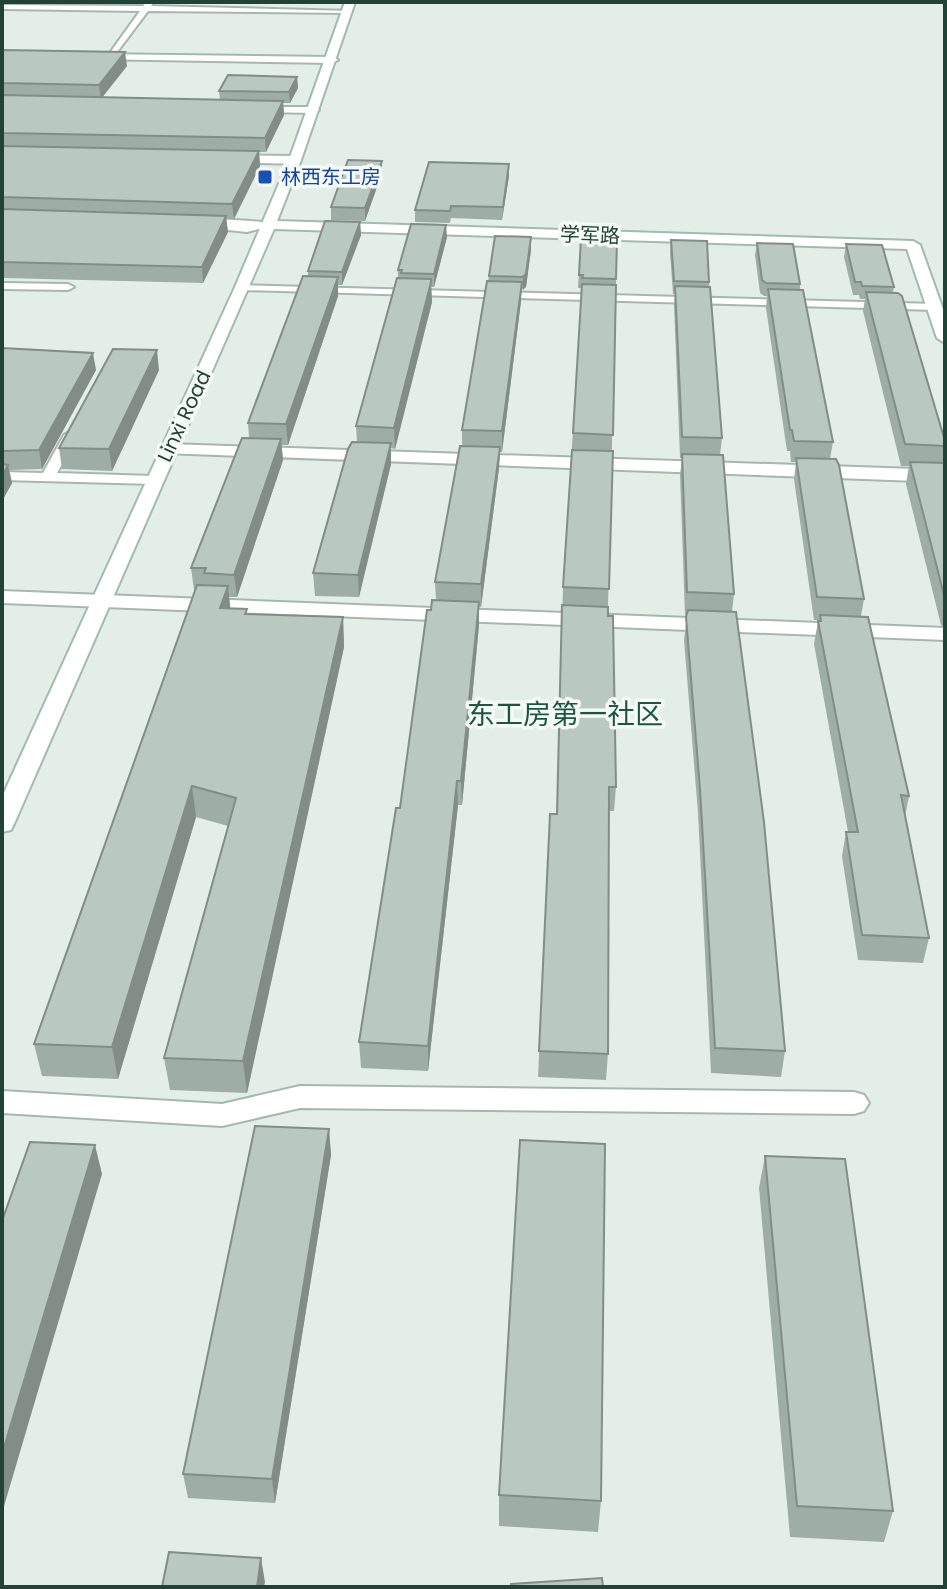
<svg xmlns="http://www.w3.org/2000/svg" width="947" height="1589" font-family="Poppins,'Noto Sans SC',sans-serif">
	<rect width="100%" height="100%" fill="#e4eee9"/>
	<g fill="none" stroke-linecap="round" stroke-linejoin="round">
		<g stroke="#a6b7b0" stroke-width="4">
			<g id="lane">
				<path d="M146 2H154L151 6 352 11 348 13 148 11 111 60 107 57 140 11 2 9V5L143 6Z"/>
				<path d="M258 107H314L319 110 314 113 261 112Z"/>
				<path d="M2 283 68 284 74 287 68 290 2 289Z"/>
				<path d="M239 285 935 304 941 307 935 310 243 290 239 289Z"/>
				<path d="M71 431 78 435 57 473 154 476 161 480 154 484 2 480V472L43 473 64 435Z"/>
			</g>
		</g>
		<g stroke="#a6b7b0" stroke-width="4">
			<g id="street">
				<path d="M94 54 332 57 338 60 332 63 90 59V55Z"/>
				<path d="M223 155 295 156 301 160 295 164 228 162 223 161Z"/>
				<path d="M194 219C208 219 268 220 274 225L247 232 189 226 187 223Z"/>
				<path d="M169 444 945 470V482L163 453 160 449 163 445Z"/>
				<path d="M2 591 945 628V640L2 603Z"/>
				<path d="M300 1086 854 1092 864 1095 869 1103 864 1111 854 1114 300 1108 222 1126 2 1113V1091L222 1104Z"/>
			</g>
		</g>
		<g stroke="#a1bbb0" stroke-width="4">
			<path id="secondary" d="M345 2H355L301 160 277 221 913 241 920 245 945 315V343L937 338 907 249 274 229 14 824 11 830 2 832V797L235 287 289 160Z"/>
		</g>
		<use href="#lane" fill="#fff" fill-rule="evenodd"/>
		<use href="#street" fill="#fff" fill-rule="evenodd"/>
		<use href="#secondary" fill="#fff" fill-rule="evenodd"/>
	</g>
	<g fill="#9fada7">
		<path d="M2 50 127 66 102 97 220 100 219 91 297 77 298 88 290 103H283L284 115 266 152H259L260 166 234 219H226L228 232 203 283 4 278 2 279Z"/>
		<path d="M382 173 365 221 331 220V207Z"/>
		<path d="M509 176 502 220 451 218 450 223 415 222V210Z"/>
		<path d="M360 222 361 235 342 285H338V296L288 445H281L283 460 237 597H229L230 608 247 609V614L343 617 344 647 247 1093 170 1090 164 1058 228 826 196 817 118 1079 42 1076 34 1044 195 590H194L191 568 249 438 248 423 308 276V271Z"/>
		<path d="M447 237 434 287H431L432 302 395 449 391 448V464L359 597 315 596 313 573 357 442 356 426 398 278V270Z"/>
		<path d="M581 238 617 239 608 607 616 787 614 811H609L608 1054 606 1080 538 1077 550 814H557L563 587 582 288H578Z"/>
		<path d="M671 240 709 282 722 438 720 455 734 594 732 612 785 1051 781 1077 711 1073 698 813 684 640 687 615H685L680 475 682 458H680L674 305 675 294H673L670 253Z"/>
		<path d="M757 243 800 284V290L833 442 830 459 864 599 861 616 909 796 905 817 929 938 923 963 858 960 842 856 846 832H848L814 644 818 621 819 620H814L794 479 796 462H791L790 451H787L766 308 767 296H764L760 293 755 255Z"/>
		<path d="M846 244 894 287 893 292 945 441V452L943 463H945V627L941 625 906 484 909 466H901L863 311 865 299H860L859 295H853L844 257Z"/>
		<path d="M531 250 526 287 521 290V301L502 452H500L499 468 481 607H479V625L462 805H458L428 1071 361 1068 359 1042 400 808 431 610 436 600 435 582 462 446V430L489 276Z"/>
		<path d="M2 348 96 370 42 469 9 470 12 483 2 501Z"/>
		<path d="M159 370 112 471 62 469 59 448Z"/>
		<path d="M329 1129 331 1155 275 1503 188 1498 183 1474Z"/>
		<path d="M765 1156 893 1511 884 1542 790 1537 759 1188Z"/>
		<path d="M499 1495 601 1501 598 1532 499 1526Z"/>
	</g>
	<g fill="#828d88">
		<path d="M125 52 127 66 101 99 99 85Z"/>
		<path d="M297 77 298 88 290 103 289 92Z"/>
		<path d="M283 101 284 115 266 152 265 138Z"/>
		<path d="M259 151 260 166 234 219 232 204Z"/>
		<path d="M382 161V173L365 221V208Z"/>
		<path d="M509 164V176L502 220 503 207Z"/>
		<path d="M226 216 228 232 203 283 202 267Z"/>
		<path d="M360 222 361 235 342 285V272Z"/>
		<path d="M446 225 447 237 434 287V274Z"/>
		<path d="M531 237V250L526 287 523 290V277Z"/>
		<path d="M338 277V296L288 445 286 424Z"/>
		<path d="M431 282 432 302 395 449 394 428Z"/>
		<path d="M522 282 521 301 502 452V431Z"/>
		<path d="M157 350 159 370 112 471 109 449Z"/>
		<path d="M93 353 96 370 42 469 39 450Z"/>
		<path d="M281 439 283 460 237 597 234 575Z"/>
		<path d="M391 443V464L359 597 358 575Z"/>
		<path d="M500 447 499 468 481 607V584Z"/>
		<path d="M8 465 12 483 2 501V475Z"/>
		<path d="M228 586 231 615 220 608Z"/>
		<path d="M479 602V625L462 805 461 781Z"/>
		<path d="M343 617 344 647 247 1093 243 1061Z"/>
		<path d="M457 781 458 805 428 1071V1046Z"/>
		<path d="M192 786 196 817 118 1079 112 1047Z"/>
		<path d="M329 1129 331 1155 275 1503 272 1479Z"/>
		<path d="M95 1145 102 1174 2 1513V1454Z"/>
		<path d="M261 1558 265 1582 264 1587H257Z"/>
	</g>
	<g fill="#b9c9c2" stroke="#828d88" stroke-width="2">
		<path d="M2 50 125 52 99 85 2 83Z"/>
		<path d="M228 75 297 77 289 92 219 91Z"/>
		<path d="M2 95 283 101 265 138 2 133Z"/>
		<path d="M2 146 259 151 232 204 2 197Z"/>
		<path d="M348 160 382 161 365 208 331 207Z"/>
		<path d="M429 162 509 164 503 207 451 206 450 211 415 210Z"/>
		<path d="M2 209 226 216 202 267 2 262Z"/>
		<path d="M325 221 360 222 342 272 308 271Z"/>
		<path d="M411 224 446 225 434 274 401 273 402 270H398Z"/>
		<path d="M495 236 531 237 526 274 523 277 489 276Z"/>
		<path d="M581 238 617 239 616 279 582 278 583 275H579Z"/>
		<path d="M671 240 707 241 709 282 674 281Z"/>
		<path d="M757 243 793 244 800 284 766 283 762 280Z"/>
		<path d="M846 244 882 245 894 287 862 286 861 282H855Z"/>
		<path d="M303 276 338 277 286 424 248 423Z"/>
		<path d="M397 278 431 279V282L394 428 356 426Z"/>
		<path d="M487 281 522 282 502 431 462 430Z"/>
		<path d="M582 284 616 285 613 435 573 433Z"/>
		<path d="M675 286 710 287 722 438 682 437Z"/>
		<path d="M768 289 803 290 833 442 794 441 792 430H790Z"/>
		<path d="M866 292 898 293 902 296 945 441V446L905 444Z"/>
		<path d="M2 348 93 353 39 450 2 451Z"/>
		<path d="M113 349 157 350 109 449 59 448Z"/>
		<path d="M242 438 281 439 234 575 204 573 206 568H191Z"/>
		<path d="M352 442 391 443 358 575 313 573 348 449Z"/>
		<path d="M460 446 500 447 481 584 435 582Z"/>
		<path d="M572 450 613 451 609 589 563 587Z"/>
		<path d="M682 454 723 455 734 594 687 592Z"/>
		<path d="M796 458 836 459 839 465 864 599 817 597Z"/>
		<path d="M910 462 945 463V599Z"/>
		<path d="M2 464 8 465 2 475Z"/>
		<path d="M197 585 228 586 220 608 247 609 245 614 343 617 243 1061 164 1058 236 798 192 786 112 1047 34 1044Z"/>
		<path d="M432 600 479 602 461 781H457L428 1046 359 1042 396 808H400L427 610H431Z"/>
		<path d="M562 605 608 607V616H613L616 787H609L608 1054 539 1051 550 814H557Z"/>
		<path d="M688 610 736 612 764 822 785 1051 715 1048 700 789 686 617Z"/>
		<path d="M820 615 868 617 909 796 901 795 929 938 862 935 846 832H858L818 621H821Z"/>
		<path d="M255 1126 329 1129 272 1479 183 1474Z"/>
		<path d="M520 1140 605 1144 601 1501 499 1495Z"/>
		<path d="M30 1142 95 1145 2 1454V1221Z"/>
		<path d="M765 1156 845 1159 893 1511 797 1506Z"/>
		<path d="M169 1552 261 1558 257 1587H162Z"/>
		<path d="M602 1578 603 1587H511V1584Z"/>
	</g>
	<rect fill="#1a4fb4" stroke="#f5faf7" stroke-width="3" x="257" y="169" width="16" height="16" rx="4"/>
	<g text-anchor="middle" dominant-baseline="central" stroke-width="7" stroke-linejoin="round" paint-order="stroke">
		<g font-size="20" fill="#164399" stroke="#f5faf7" text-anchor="start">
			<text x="281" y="177">林西东工房</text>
		</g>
		<g font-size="20" fill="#224137" stroke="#f5faf7">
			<text transform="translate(590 235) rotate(2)">学军路</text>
			<text transform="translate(184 416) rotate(-65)">Linxi Road</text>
		</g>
		<g font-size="28" fill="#1c5544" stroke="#f5faf7">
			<text x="565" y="714">东工房第一社区</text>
		</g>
	</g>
	<rect width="947" height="1589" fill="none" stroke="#224137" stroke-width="8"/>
</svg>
